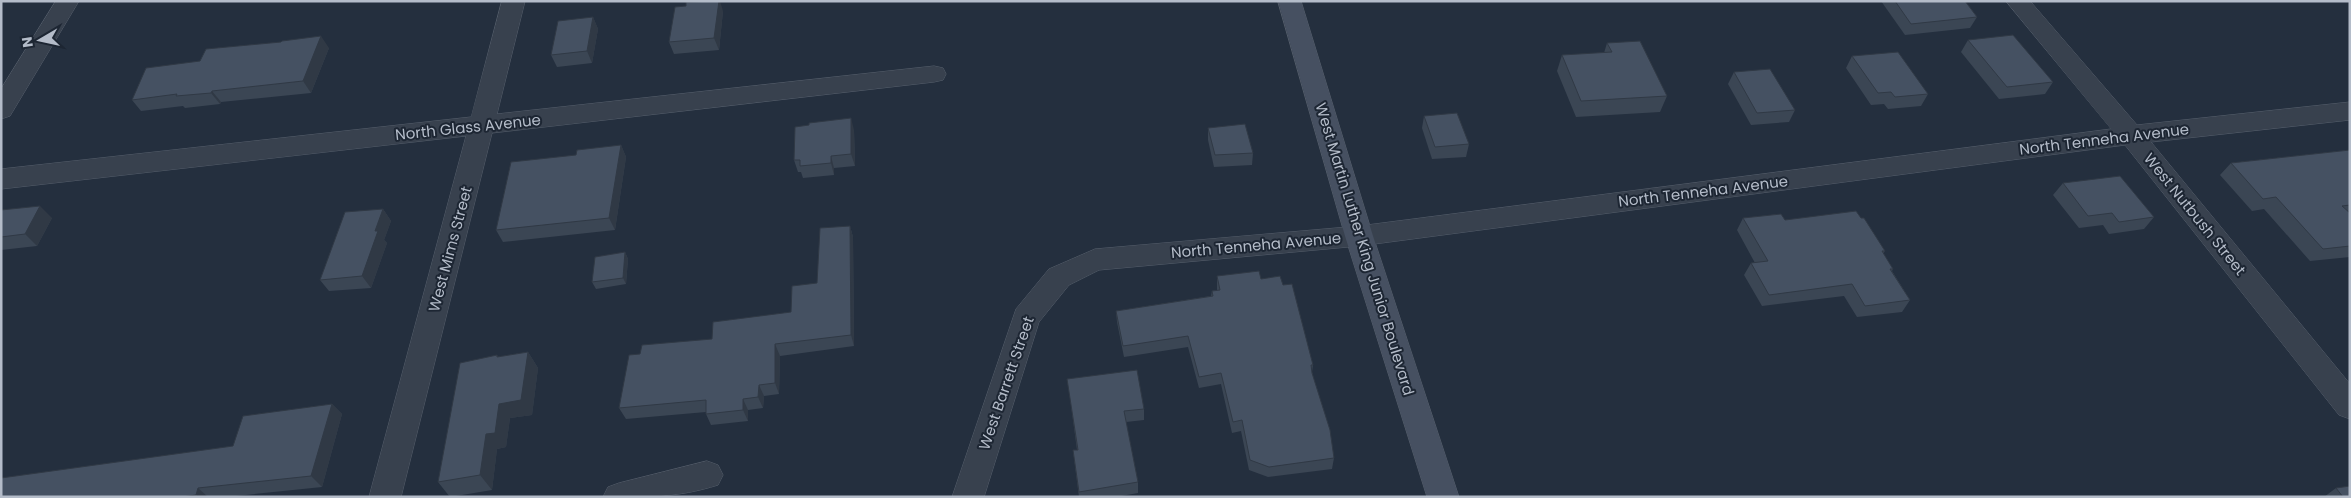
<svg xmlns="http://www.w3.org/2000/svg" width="2351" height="498" font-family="Poppins,sans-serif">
	<rect width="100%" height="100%" fill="#242f3e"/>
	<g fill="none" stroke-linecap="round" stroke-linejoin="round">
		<g stroke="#565f6c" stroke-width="1">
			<g id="street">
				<path d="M56 1H79L10 116 1 119V89Z"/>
				<path d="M502 1H525L497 114 934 66 943 68 946 74 943 80 934 82 492 133 401 497H369L466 136 1 189V169L471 117Z"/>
				<path d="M2006 1H2030L2137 125 2350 102V120L2151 142 2350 384V419L2339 415 2125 145 1359 246 1099 270 1069 285 1039 322 984 497H952L1016 309 1049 269 1095 249 1359 226 2111 129Z"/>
				<path d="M707 461 718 465 723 475 718 485C677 498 646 497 603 497L608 487 619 483Z"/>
			</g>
		</g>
		<g stroke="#565f6c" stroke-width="1">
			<path id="secondary" d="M1278 1H1301L1373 236 1459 497H1427L1345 236Z"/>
		</g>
		<use href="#street" fill="#38414e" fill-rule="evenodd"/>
		<use href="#secondary" fill="#465061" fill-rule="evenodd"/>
	</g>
	<g fill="#3b4654">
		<path d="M1881 1H1965L1977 17 1970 28 1905 35Z"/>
		<path d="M723 11 719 50 674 54 669 42Z"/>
		<path d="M593 17 598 29 592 63 557 67 551 55Z"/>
		<path d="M1968 40 2053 82 2045 94 1999 99 1961 52Z"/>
		<path d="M1607 43 1667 96 1660 112 1576 117 1557 71 1562 55 1604 53Z"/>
		<path d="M329 48 311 93 221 102 220 104 185 108 183 106 141 111 132 100Z"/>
		<path d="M1852 56 1928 94 1921 106 1888 109 1884 104 1871 105 1846 68Z"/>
		<path d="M1734 72 1795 110 1789 122 1751 125 1728 84Z"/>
		<path d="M1424 116 1469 144 1466 157 1432 159 1422 128Z"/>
		<path d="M1208 128 1253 153 1252 165 1214 167 1208 140Z"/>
		<path d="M854 130 855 166 834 168V175L803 178 801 172H798L794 160Z"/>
		<path d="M621 145 626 157 615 230 503 242 496 230 576 155Z"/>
		<path d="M2350 150V257L2310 261 2264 209 2252 211 2220 175 2231 163Z"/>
		<path d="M2063 183 2154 217 2144 229 2109 234 2103 225 2079 228 2053 195Z"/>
		<path d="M383 209 391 221 384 240 387 243 371 288 329 291 320 280Z"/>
		<path d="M1 210 52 218 37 246 1 250Z"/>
		<path d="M1743 218 1785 220 1861 218 1885 251 1883 254 1893 269 1892 271 1910 300 1902 312 1857 317 1844 296 1762 306 1744 275 1751 263H1755L1737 230Z"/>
		<path d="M850 226 853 237 854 346 780 356 779 394 764 396 763 408 748 410V421L711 425 706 414V412L626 419 619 408 640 354 712 339 791 312 817 283Z"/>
		<path d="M625 252 628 259 626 284 596 289 592 282Z"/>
		<path d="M1217 276 1261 279 1283 285 1313 365 1312 372 1334 458 1332 469 1268 477 1249 470 1241 431 1232 433 1221 384 1199 388 1188 347 1124 357 1117 322 1116 311 1211 296 1212 291 1217 290Z"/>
		<path d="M528 352 538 368 532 415 510 418 506 447 497 449 492 490 450 497 438 482 497 355 498 357Z"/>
		<path d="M1069 390 1144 409V420L1126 422 1138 482V493L1116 497H1079L1073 450H1077Z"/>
		<path d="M332 404 342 414 322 487 226 497H1L233 446Z"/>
		<path d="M2336 488 2350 497H2324Z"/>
	</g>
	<g fill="#303945">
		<path d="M719 1H720L723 11 719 50 714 38Z"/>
		<path d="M593 17 598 29 592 63 587 51Z"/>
		<path d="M321 36 329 48 311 93 303 81Z"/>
		<path d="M212 91 221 102 220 104 211 93Z"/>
		<path d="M851 118 854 130 855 166 851 154Z"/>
		<path d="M621 145 626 157 615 230 609 218Z"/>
		<path d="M831 156 834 168V175L831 163Z"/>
		<path d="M40 206 52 218 37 246 25 234Z"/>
		<path d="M383 209 391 221 384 240 387 243 371 288 362 276 375 231Z"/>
		<path d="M850 226 853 237 854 346 851 335Z"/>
		<path d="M625 252 628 259 626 284 623 278Z"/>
		<path d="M775 344 780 356 779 394 775 383Z"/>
		<path d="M528 352 538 368 532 415 510 418 506 447 497 449 492 490 480 475 486 434 499 404Z"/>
		<path d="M759 385 764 396 763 408 758 397Z"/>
		<path d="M743 399 748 410V421L743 410Z"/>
		<path d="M332 404 342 414 322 487 311 476Z"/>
		<path d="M198 488 208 497H198L196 495Z"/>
	</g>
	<g fill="#455162" stroke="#303945">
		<path d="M719 1 714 38 669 42 675 7 686 6V2Z"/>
		<path d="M1895 1H1965L1977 17 1911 24Z"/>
		<path d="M593 17 587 51 551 55 558 21Z"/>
		<path d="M2013 35 2053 82 2007 87 1968 40Z"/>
		<path d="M321 36 303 81 212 91 211 93 176 96 177 94 132 100 146 68 200 61 206 49 281 42 282 41Z"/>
		<path d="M1640 41 1667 96 1581 101 1562 55 1612 52 1607 43Z"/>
		<path d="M1898 52 1928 94 1895 97 1891 92 1878 93 1852 56Z"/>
		<path d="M1770 69 1795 110 1757 113 1734 72Z"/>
		<path d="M1457 113 1469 144 1435 147 1424 116Z"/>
		<path d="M851 118V154L831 156V163L800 166V160H794L795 127 809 125V123Z"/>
		<path d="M1245 124 1253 153 1215 155 1208 128Z"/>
		<path d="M621 145 609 218 496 230 511 162 576 155 577 150Z"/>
		<path d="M2350 150V205L2342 206 2350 213V246L2323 249 2276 197 2263 199 2231 163Z"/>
		<path d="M2120 176 2154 217 2119 222 2112 213 2088 216 2063 183Z"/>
		<path d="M40 206 25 234 1 237V210Z"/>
		<path d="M383 209 375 231H378L362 276 320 280 345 212Z"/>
		<path d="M1856 211 1861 218H1864L1885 251H1882L1893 269H1890L1910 300 1865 306 1852 284 1769 295 1751 263 1768 261 1743 218 1781 214 1785 220Z"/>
		<path d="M850 226 851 335 775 344V383L759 385 758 397 743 399V410L706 414V400L619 408 629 355 640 354 642 345 712 339 713 322 791 312 792 286 817 283 820 228Z"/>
		<path d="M625 252 623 278 592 282 595 257Z"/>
		<path d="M1259 271 1261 279 1280 276 1283 285 1292 284 1313 365H1311L1312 373 1330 430 1334 458 1269 467 1250 460 1242 420 1233 422 1221 373 1199 377 1188 336 1123 346 1116 311 1213 296 1212 291 1220 290 1217 276Z"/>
		<path d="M528 352 521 400 499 404 495 433 486 434 480 475 438 482 460 363 497 355V357Z"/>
		<path d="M1137 370 1144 409 1124 411 1138 482 1079 492 1073 450H1078L1067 379Z"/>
		<path d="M332 404 311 476 198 488 196 495 182 497H1V478L233 446 243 416Z"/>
		<path d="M2350 486V497H2343L2336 488Z"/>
	</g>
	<g text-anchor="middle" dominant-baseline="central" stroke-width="4" stroke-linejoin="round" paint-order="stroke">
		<g font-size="15" fill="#b4bcc9" stroke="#1d2633">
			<text transform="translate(468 127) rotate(-6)">North Glass Avenue</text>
			<text transform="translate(2104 139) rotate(-7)">North Tenneha Avenue</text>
			<text transform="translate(1703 191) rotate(-7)">North Tenneha Avenue</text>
			<text transform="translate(2195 214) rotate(51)">West Nutbush Street</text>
			<text transform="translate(1256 245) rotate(-5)">North Tenneha Avenue</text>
			<text transform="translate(450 249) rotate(-75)">West Mims Street</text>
			<text transform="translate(1365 249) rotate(73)">West Martin Luther King Junior Boulevard</text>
			<text transform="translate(1006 383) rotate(-71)">West Barrett Street</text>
		</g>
	</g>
	<rect width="2351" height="498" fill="none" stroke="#b4bcc9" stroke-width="5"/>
	<g transform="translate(40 40) rotate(261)" stroke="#1d2633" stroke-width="4" paint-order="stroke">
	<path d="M0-4L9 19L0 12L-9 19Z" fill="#b4bcc9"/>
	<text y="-8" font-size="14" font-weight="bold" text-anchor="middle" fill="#b4bcc9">N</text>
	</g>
</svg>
